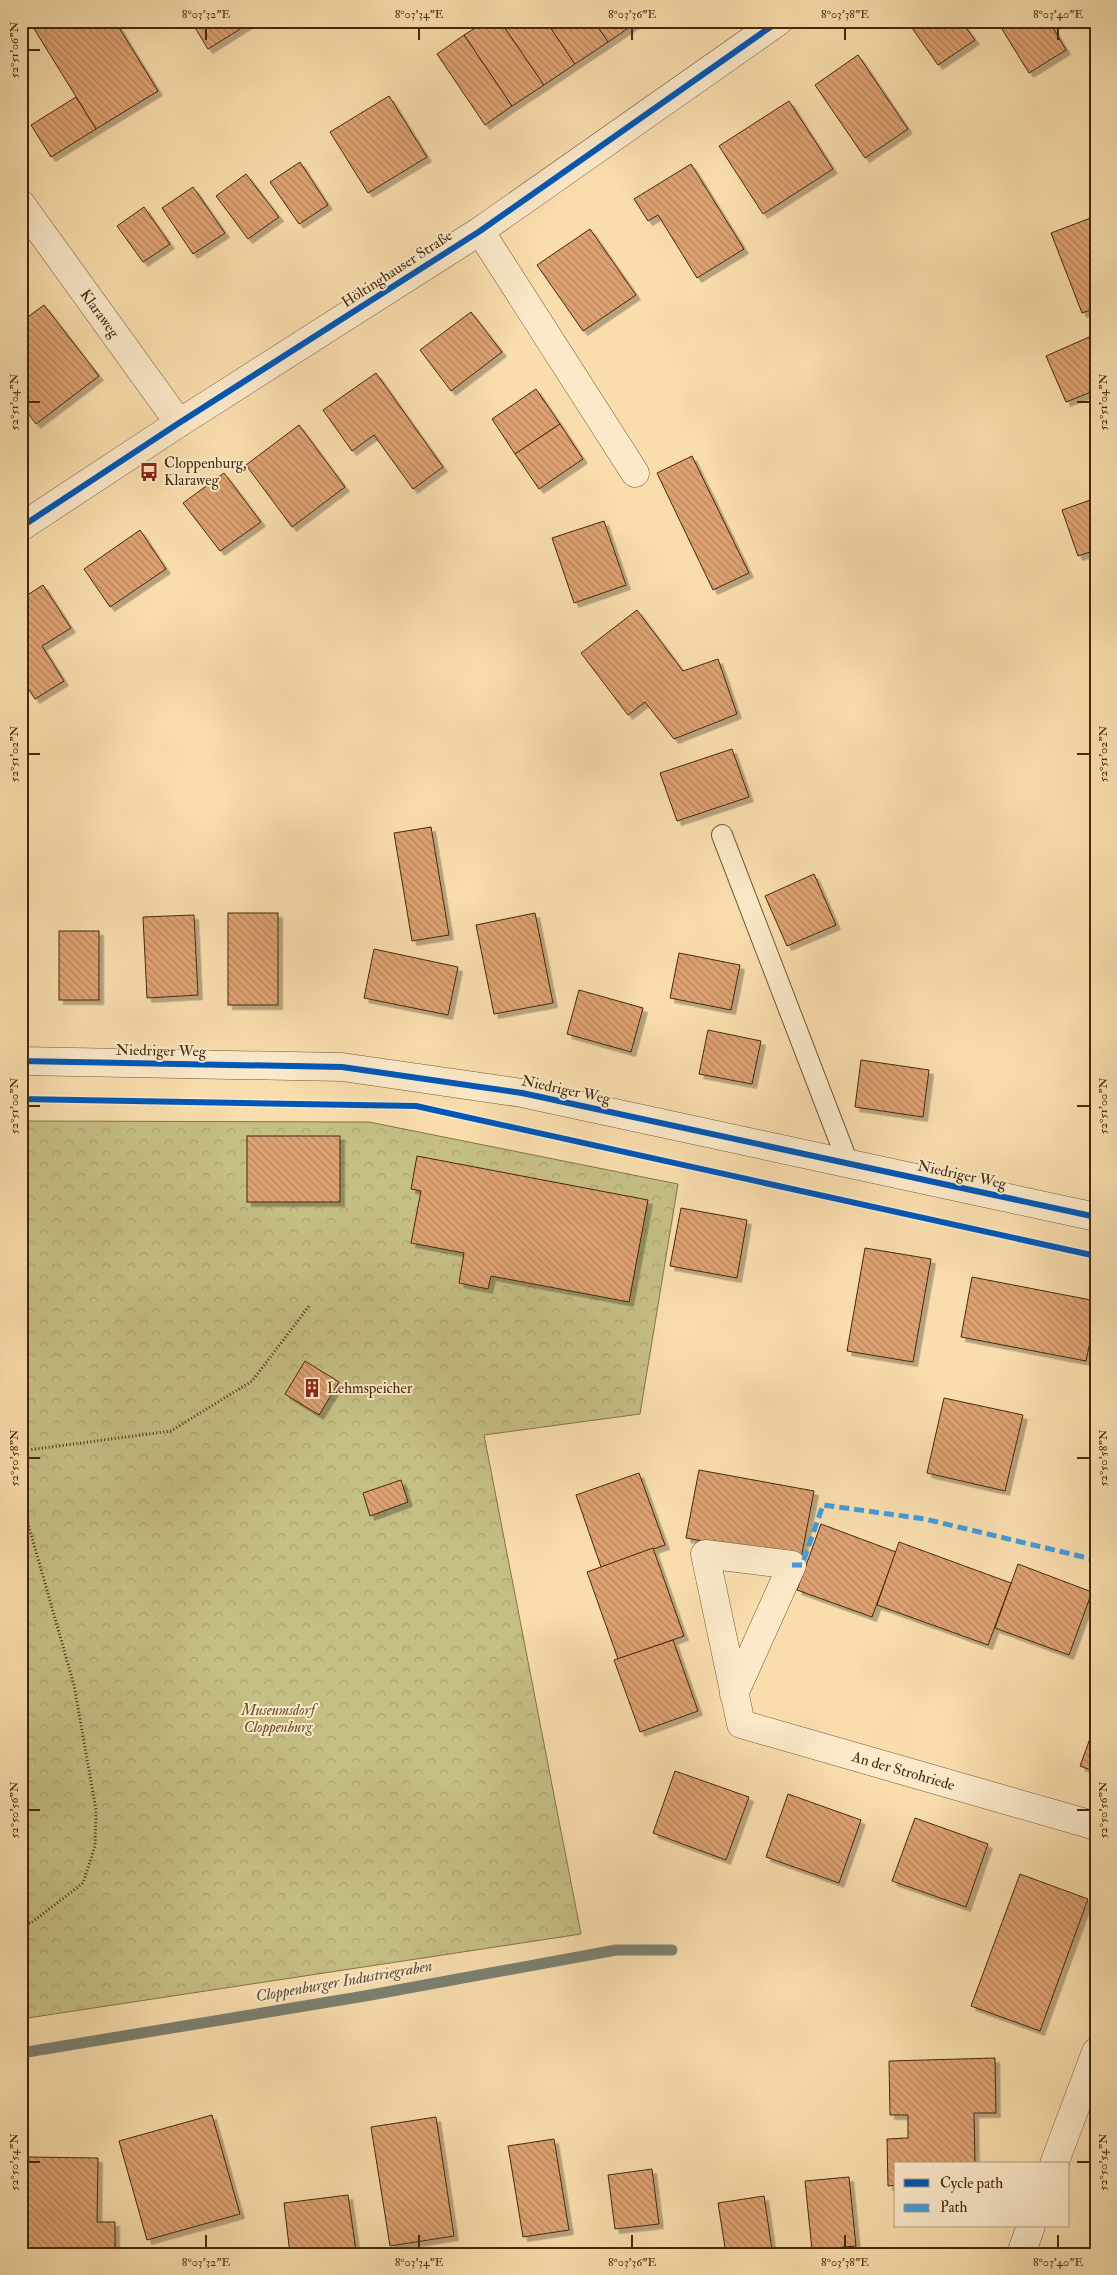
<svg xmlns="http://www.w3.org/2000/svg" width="1117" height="2275" font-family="'IM FELL Double Pica',serif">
	<defs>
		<pattern id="park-crowns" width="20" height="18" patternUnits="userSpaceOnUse" patternTransform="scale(1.25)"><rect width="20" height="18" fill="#c5bf84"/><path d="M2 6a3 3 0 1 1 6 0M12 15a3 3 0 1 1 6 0" fill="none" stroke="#aaa471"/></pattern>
		<pattern id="building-back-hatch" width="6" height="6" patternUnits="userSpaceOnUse" patternTransform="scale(1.25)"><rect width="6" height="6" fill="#dea272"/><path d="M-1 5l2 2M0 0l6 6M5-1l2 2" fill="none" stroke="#b6845c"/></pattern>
		<filter id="shadow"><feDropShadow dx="4.5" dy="4.5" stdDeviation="0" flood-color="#0004"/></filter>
	</defs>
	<rect width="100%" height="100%" fill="#f9ddac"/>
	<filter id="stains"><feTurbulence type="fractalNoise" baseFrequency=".004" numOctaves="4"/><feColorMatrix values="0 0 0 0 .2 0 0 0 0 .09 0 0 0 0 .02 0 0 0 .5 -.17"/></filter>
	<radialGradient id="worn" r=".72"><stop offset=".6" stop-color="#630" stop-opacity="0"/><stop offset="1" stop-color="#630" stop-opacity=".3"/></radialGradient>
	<path fill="url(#park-crowns)" stroke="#847448" d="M21 1121 369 1122 678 1184 640 1414 484 1435 581 1934 21 2019Z"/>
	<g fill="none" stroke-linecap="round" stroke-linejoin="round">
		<path stroke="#7b8071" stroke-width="11" d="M21 2053 365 1996 616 1950H672"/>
	</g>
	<g fill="url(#building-back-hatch)" stroke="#44290d" filter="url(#shadow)">
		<path d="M41 21H115L158 91 96 129 33 27Z"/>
		<path d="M191 21H253L208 49Z"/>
		<path d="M486 21H500L544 85 512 106 464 35Z"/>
		<path d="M500 21H546L575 64 544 85Z"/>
		<path d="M546 21H594L608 42 575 64Z"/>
		<path d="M594 21H635L636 23 608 42Z"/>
		<path d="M907 21H961L975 40 938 65Z"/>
		<path d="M997 21H1049L1066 50 1029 73Z"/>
		<path d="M464 35 512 106 485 125 437 54Z"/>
		<path d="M858 55 908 129 865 158 815 85Z"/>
		<path d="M389 96 427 157 368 193 330 132Z"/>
		<path d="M76 97 96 129 51 157 31 125Z"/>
		<path d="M789 101 833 169 763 214 719 146Z"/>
		<path d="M300 162 328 205 299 224 270 182Z"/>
		<path d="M691 164 744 249 697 278 658 215 648 221 634 199Z"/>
		<path d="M246 174 279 217 248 239 216 196Z"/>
		<path d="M193 187 225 233 193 254 162 208Z"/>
		<path d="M144 207 170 244 143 262 117 226Z"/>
		<path d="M1096 216V308L1082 313 1051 233Z"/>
		<path d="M590 229 636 295 583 331 537 265Z"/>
		<path d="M44 305 99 376 36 424 21 404V322Z"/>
		<path d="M471 312 502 352 451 391 420 350Z"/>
		<path d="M1096 334V390L1066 402 1046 356Z"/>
		<path d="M376 373 443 467 413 489 374 435 352 451 323 410Z"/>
		<path d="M536 389 560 424 515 454 492 419Z"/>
		<path d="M560 424 583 459 539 489 515 454Z"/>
		<path d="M299 425 345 487 292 527 246 465Z"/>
		<path d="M692 456 749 573 713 590 657 473Z"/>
		<path d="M224 473 261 522 220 551 183 503Z"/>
		<path d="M1096 498V550L1078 556 1062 510Z"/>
		<path d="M604 521 626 585 574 603 552 538Z"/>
		<path d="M140 530 166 569 110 607 84 569Z"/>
		<path d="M43 585 71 628 42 646 64 681 35 699 21 678V599Z"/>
		<path d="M637 610 683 671 718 659 737 714 674 739 645 702 628 715 581 653Z"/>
		<path d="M732 749 749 797 677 821 660 773Z"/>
		<path d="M431 827 449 935 412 941 394 833Z"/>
		<path d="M814 874 836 925 787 946 765 896Z"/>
		<rect x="228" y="913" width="50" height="92"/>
		<path d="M535 913 553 1003 494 1014 476 925Z"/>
		<path d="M194 915 198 995 147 998 143 917Z"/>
		<rect x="59" y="931" width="40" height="69"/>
		<path d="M374 949 458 967 448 1015 364 998Z"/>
		<path d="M679 953 740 965 731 1010 670 998Z"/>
		<path d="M579 990 643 1008 631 1052 567 1034Z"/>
		<path d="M708 1030 761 1041 752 1084 699 1074Z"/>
		<path d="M861 1060 929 1070 923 1117 855 1107Z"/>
		<path d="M1096 1135V1158L1092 1157Z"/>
		<rect x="247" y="1136" width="93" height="66"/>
		<path d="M417 1156 648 1200 629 1302 491 1276 488 1289 459 1283 464 1253 411 1243 421 1191 411 1189Z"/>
		<path d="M681 1208 747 1220 737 1278 670 1266Z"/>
		<path d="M865 1248 931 1259 913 1362 847 1351Z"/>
		<path d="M972 1277 1096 1301V1313L1086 1361 961 1337Z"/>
		<path d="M305 1361 339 1382 319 1415 285 1394Z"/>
		<path d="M944 1398 1023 1415 1005 1491 927 1473Z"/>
		<path d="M699 1470 814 1491 801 1559 686 1538Z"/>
		<path d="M639 1473 665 1545 601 1567 576 1495Z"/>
		<path d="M401 1480 408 1502 370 1516 363 1493Z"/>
		<path d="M821 1524 896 1552 872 1617 797 1590Z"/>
		<path d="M899 1542 1011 1583 988 1645 877 1605Z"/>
		<path d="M653 1548 684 1636 618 1659 587 1572Z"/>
		<path d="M1018 1564 1092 1592 1069 1655 995 1628Z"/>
		<path d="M673 1640 698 1711 640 1732 614 1660Z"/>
		<path d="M1096 1722V1772L1080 1766Z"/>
		<path d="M675 1771 749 1797 726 1860 653 1833Z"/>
		<path d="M788 1794 861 1820 839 1883 766 1857Z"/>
		<path d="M915 1818 988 1844 966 1907 892 1881Z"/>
		<path d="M1020 1874 1088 1899 1040 2031 971 2006Z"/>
		<path d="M995 2058 996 2113H974L975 2164H896V2185L888 2186 887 2139 908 2138V2115H890L889 2061Z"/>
		<path d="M212 2115 240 2214 147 2240 119 2141Z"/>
		<path d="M436 2117 454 2236 390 2246 371 2127Z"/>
		<path d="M554 2139 569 2230 523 2237 508 2146Z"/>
		<path d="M28 2157 98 2158 97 2222H115V2254H28Z"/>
		<path d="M652 2169 659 2224 615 2229 608 2175Z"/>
		<path d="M849 2177 856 2246 812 2250 805 2181Z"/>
		<path d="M348 2195 356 2251 331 2254H290L284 2203Z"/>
		<path d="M764 2196 772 2250 726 2254 718 2203Z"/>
	</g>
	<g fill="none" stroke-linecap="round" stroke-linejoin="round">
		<g stroke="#715635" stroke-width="22">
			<path id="lane" d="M722 835 848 1163"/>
		</g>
		<g stroke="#715635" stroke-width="29">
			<g id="street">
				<path id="s1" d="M21 204 179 423"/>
				<path d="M480 231 635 473"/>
				<path d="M21 527 179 423 480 231 779 21"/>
				<path d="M21 1061 342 1067 522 1093 1096 1217"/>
				<path id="s2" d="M734 1694 792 1565 705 1554 741 1724 1096 1826"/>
				<path d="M1054 2164 1096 2052"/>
				<path d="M1021 2254 1031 2226"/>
			</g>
		</g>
		<g stroke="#44290d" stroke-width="3" stroke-dasharray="1 2.5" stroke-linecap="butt">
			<path d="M21 1451 171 1431 252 1381 310 1305"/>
			<path d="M21 1499 74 1685 96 1810 95 1846 83 1883 31 1923 21 1924"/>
		</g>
		<use href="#lane" stroke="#fbe9c9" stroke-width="20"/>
		<use href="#street" stroke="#fbe9c9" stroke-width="28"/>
		<path stroke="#409cde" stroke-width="5" stroke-dasharray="10 5" stroke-linecap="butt" d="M792 1565H802L823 1505 925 1519 1096 1560"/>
		<g stroke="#fbe9c9" stroke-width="9">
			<g id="cycleway">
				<path d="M21 527 179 423 480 231 779 21"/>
				<path d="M21 1061 342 1067 522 1093 1096 1217"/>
				<path d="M21 1099 416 1106 1096 1256"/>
			</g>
		</g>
		<use href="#cycleway" stroke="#0057b8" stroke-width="6"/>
	</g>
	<path fill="none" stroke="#44290d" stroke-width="2" d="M206 28V40M419 28V40M632 28V40M845 28V40M1058 28V40M28 50H40M28 402H40M1077 402H1090M28 754H40M1077 754H1090M28 1106H40M1077 1106H1090M28 1458H40M1077 1458H1090M28 1810H40M1077 1810H1090M28 2162H40M1077 2162H1090M206 2235V2248M419 2235V2248M632 2235V2248M845 2235V2248M1058 2235V2248"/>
	<defs>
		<g id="bus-bare" transform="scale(1.5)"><path d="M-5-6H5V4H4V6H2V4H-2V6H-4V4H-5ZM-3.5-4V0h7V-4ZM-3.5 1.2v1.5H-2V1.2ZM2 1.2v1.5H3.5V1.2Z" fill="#8f2418" stroke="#fbe9c9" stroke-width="2.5" paint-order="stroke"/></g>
		<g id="building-bare" transform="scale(1.5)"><path d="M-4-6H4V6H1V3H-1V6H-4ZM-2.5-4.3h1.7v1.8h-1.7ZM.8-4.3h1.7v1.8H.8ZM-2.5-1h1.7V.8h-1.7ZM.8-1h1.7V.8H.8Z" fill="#8f2418" stroke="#fbe9c9" stroke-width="2.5" paint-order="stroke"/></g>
	</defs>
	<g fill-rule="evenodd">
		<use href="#bus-bare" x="149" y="472"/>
		<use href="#building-bare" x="312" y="1388"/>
	</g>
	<g text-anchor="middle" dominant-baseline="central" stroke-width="4" stroke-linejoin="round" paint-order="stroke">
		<g font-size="15" fill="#44290d" stroke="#fbe9c9">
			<text transform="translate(397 269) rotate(-33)">Höltinghauser Straße</text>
			<text stroke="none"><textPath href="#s1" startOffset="135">Klaraweg</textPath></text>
			<text transform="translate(161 1051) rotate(1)">Niedriger Weg</text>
			<text transform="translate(566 1090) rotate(12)">Niedriger Weg</text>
			<text transform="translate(962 1175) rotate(12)">Niedriger Weg</text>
			<text stroke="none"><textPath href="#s2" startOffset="572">An der Strohriede</textPath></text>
		</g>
		<g font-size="15" fill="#44290d" stroke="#fbe9c9" text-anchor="start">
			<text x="164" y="463">Cloppenburg,<tspan x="164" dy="17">Klaraweg</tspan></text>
			<text x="327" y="1388">Lehmspeicher</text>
		</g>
		<g font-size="15" font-style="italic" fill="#644e2b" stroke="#fbe9c9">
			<text x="278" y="1710">Museumsdorf<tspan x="278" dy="17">Cloppenburg</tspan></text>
		</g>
		<g font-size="16" font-style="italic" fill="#5b4d36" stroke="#fbe9c9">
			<text transform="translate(344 1981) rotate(-10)">Cloppenburger Industriegraben</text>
		</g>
	</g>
	<rect width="1117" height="2275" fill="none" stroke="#f9ddac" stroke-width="55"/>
	<rect x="894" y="2162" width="175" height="65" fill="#fbe9c9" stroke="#b29c7e"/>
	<rect x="904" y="2179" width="25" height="8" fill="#0057b8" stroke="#b29c7e"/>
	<text x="940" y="2188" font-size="15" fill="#44290d">Cycle path</text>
	<rect x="904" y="2204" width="25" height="8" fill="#409cde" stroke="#b29c7e"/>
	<text x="940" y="2212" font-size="15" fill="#44290d">Path</text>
	<rect x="28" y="28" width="1062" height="2220" fill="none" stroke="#44290d" stroke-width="2"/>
	<g font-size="12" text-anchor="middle" fill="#44290d">
		<text x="206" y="18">8°03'32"E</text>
		<text x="419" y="18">8°03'34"E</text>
		<text x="632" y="18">8°03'36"E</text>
		<text x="845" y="18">8°03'38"E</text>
		<text x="1058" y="18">8°03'40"E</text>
		<text transform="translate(14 50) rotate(-90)" y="4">52°51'06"N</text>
		<text transform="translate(14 402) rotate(-90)" y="4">52°51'04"N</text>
		<text transform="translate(1103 402) rotate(-90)" y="4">52°51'04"N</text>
		<text transform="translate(14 754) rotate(-90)" y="4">52°51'02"N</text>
		<text transform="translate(1103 754) rotate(-90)" y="4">52°51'02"N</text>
		<text transform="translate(14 1106) rotate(-90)" y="4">52°51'00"N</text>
		<text transform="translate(1103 1106) rotate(-90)" y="4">52°51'00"N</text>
		<text transform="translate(14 1458) rotate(-90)" y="4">52°50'58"N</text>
		<text transform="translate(1103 1458) rotate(-90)" y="4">52°50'58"N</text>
		<text transform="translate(14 1810) rotate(-90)" y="4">52°50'56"N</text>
		<text transform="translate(1103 1810) rotate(-90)" y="4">52°50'56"N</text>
		<text transform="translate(14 2162) rotate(-90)" y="4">52°50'54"N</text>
		<text transform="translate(1103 2162) rotate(-90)" y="4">52°50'54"N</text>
		<text x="206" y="2266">8°03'32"E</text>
		<text x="419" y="2266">8°03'34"E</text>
		<text x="632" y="2266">8°03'36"E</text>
		<text x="845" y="2266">8°03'38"E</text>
		<text x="1058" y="2266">8°03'40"E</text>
	</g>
	<rect width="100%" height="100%" filter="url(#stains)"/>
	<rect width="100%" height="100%" fill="url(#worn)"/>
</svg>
